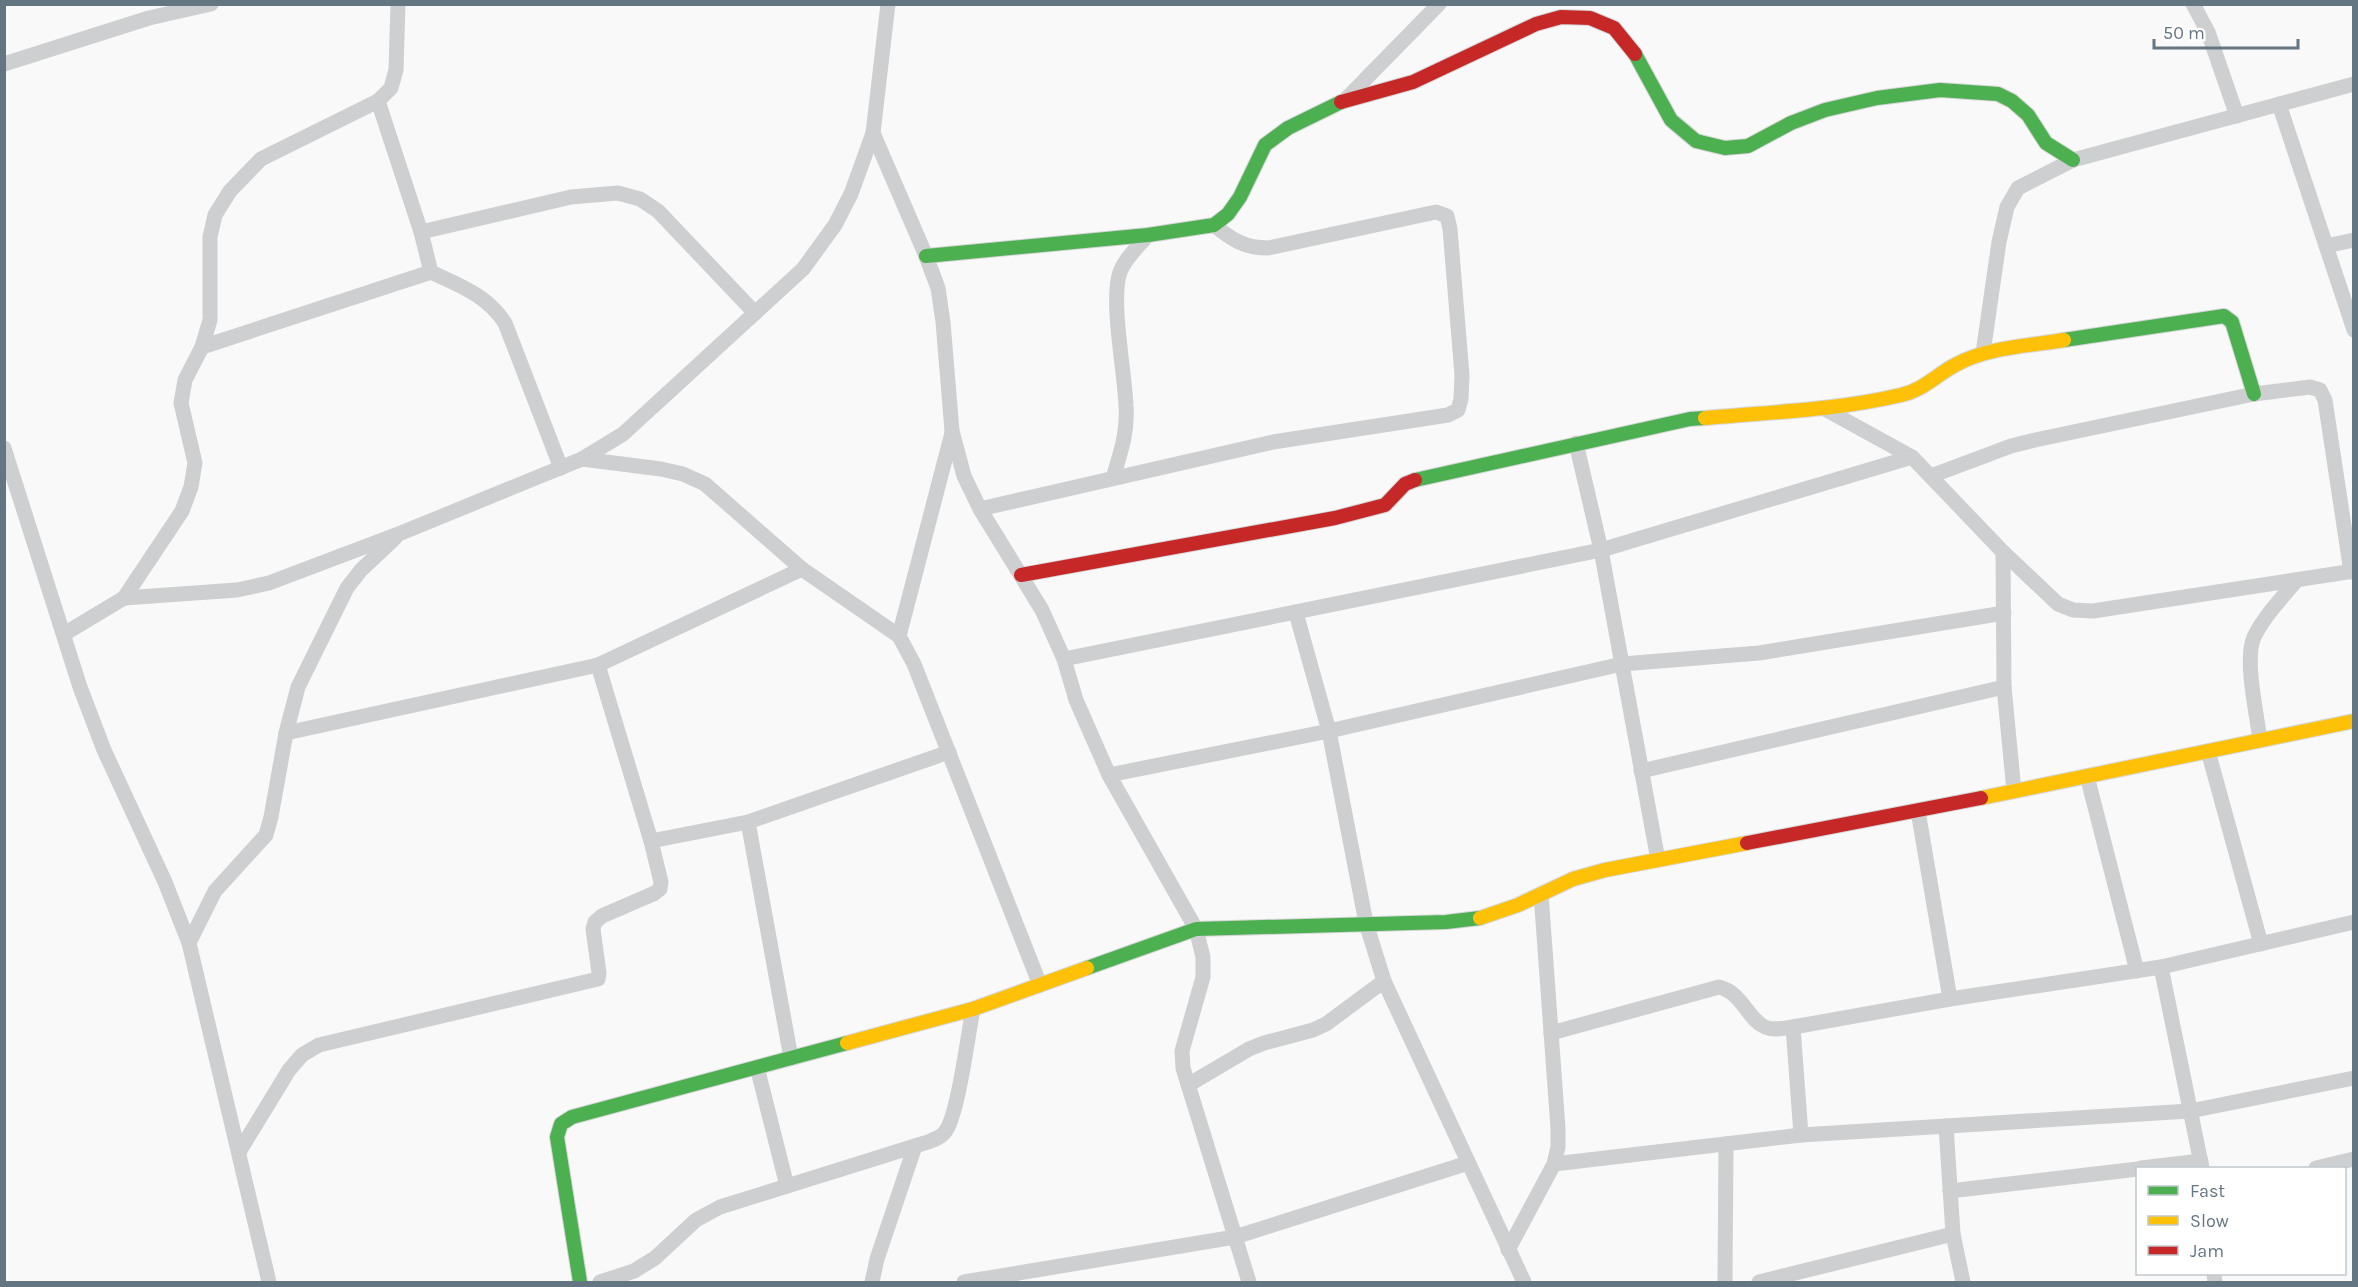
<svg xmlns="http://www.w3.org/2000/svg" width="2358" height="1287" font-family="Karla,sans-serif">
	<rect width="100%" height="100%" fill="#f9f9f9"/>
	<g fill="none" stroke-linecap="round" stroke-linejoin="round">
		<g stroke="#d5d6d7" stroke-width="16">
			<g id="fast">
				<path d="M1635 54 1671 120 1696 141 1725 148 1748 146 1791 123 1825 110 1877 98 1940 90 1998 94 2012 101 2028 115 2046 143 2073 160"/>
				<path d="M926 256 1148 235 1214 225 1228 214 1240 197 1265 145 1288 128 1341 102"/>
				<path d="M2064 340 2224 316 2232 322 2254 394"/>
				<path d="M1415 480 1690 419 1705 418"/>
				<path d="M1087 968 1196 929 1446 922 1480 918"/>
				<path d="M580 1282 557 1137 561 1124 572 1117 847 1043"/>
			</g>
		</g>
		<g stroke="#d5d6d7" stroke-width="16">
			<g id="slow">
				<path d="M1705 418C1771 412 1838 410 1901 395 1924 390 1937 374 1957 364 1989 347 2029 346 2064 340"/>
				<path d="M1981 798 2354 721"/>
				<path d="M1480 918 1518 905 1573 879 1605 870 1747 843"/>
				<path d="M847 1043 973 1009 1087 968"/>
			</g>
		</g>
		<g stroke="#d5d6d7" stroke-width="16">
			<g id="jam">
				<path d="M1341 102 1413 82 1536 24 1561 17 1590 18 1614 28 1635 54"/>
				<path d="M1021 575 1335 518 1385 505 1405 484 1415 480"/>
				<path d="M1747 843 1981 798"/>
			</g>
		</g>
		<g stroke="#cecfd0" stroke-width="15">
			<path d="M2193 4 2208 32 2237 116"/>
			<path d="M4 64 149 18 211 4"/>
			<path d="M1346 99 1439 4"/>
			<path d="M378 101 421 232 431 272"/>
			<path d="M2279 104 2354 330"/>
			<path d="M873 133 926 256 938 288 943 322 952 431 964 476 980 509 1042 610 1064 659 1076 700 1109 775 1196 929 1203 957V977L1182 1051 1183 1068 1249 1282"/>
			<path d="M421 232 571 197 618 193 640 199 658 211 755 313"/>
			<path d="M2326 246 2354 240"/>
			<path d="M202 347 431 272C460 286 487 295 505 323L561 468"/>
			<path d="M1983 353 1999 242 2007 207 2018 188 2073 160 2354 84"/>
			<path d="M1823 408 1912 457 2003 552 2058 604 2073 610 2093 611 2354 571"/>
			<path d="M1576 443 1601 550 1658 860"/>
			<path d="M4 448 80 687 104 750 165 882 189 943 269 1282"/>
			<path d="M582 459 661 469 683 474 705 484 802 569 899 636 914 664 1040 985"/>
			<path d="M1931 476 2011 446 2035 440 2254 394 2310 387 2320 390 2325 400 2351 572"/>
			<path d="M1113 478C1120 454 1128 432 1126 406 1125 373 1110 300 1120 272 1125 258 1139 246 1148 235"/>
			<path d="M980 509 1273 442 1448 415 1458 410 1461 399 1462 375 1450 229 1447 216 1436 212 1268 248C1245 248 1232 240 1214 225"/>
			<path d="M2003 552 2004 687 2014 791"/>
			<path d="M124 598 237 590 269 583 401 533 582 459 623 434 803 269 835 225 851 194 873 133 888 4"/>
			<path d="M1296 613 1329 731 1366 923 1384 981 1524 1282"/>
			<path d="M64 634 124 598 182 511 191 487 195 463 181 403 185 380 202 347 210 320V237L215 215 230 191 261 159 378 101 391 88 396 70 398 4"/>
			<path d="M899 636 952 433"/>
			<path d="M1064 659 1601 550 1912 457"/>
			<path d="M286 733 598 665 802 569"/>
			<path d="M2260 740C2257 715 2244 659 2254 637 2264 616 2282 598 2296 581"/>
			<path d="M2208 751 2261 944"/>
			<path d="M1641 771 2004 687"/>
			<path d="M1109 775 1329 731 1622 664 1759 653 2004 613"/>
			<path d="M2087 776 2137 971"/>
			<path d="M1918 811 1950 999"/>
			<path d="M748 822 791 1058"/>
			<path d="M651 841 748 822 949 752"/>
			<path d="M189 943 215 891 266 835 271 817 286 733 298 687 347 588 361 570 395 538"/>
			<path d="M2161 967 2202 1168"/>
			<path d="M1793 1027 1801 1135"/>
			<path d="M1551 1033 1719 987C1743 993 1747 1019 1765 1027 1774 1031 1784 1028 1793 1027L1950 999 2161 967 2354 922"/>
			<path d="M757 1067 787 1186"/>
			<path d="M1188 1085 1249 1049 1264 1043 1313 1030 1326 1024 1384 981"/>
			<path d="M1946 1126 1953 1234 1963 1282"/>
			<path d="M239 1152 289 1070 302 1055 319 1045 598 979 599 973 593 929 595 922 602 916 655 893 660 889 661 882 651 841 598 665"/>
			<path d="M1554 1164 1801 1135 2190 1111 2354 1078"/>
			<path d="M2141 1168 2201 1161"/>
			<path d="M2316 1168 2354 1159"/>
			<path d="M1950 1191 2138 1169"/>
			<path d="M1508 1250 1554 1164 1558 1147V1128L1541 894"/>
			<path d="M2214 1274 2215 1282"/>
			<path d="M600 1282 634 1271 655 1258 696 1220 720 1207 915 1146C924 1143 939 1140 945 1132 958 1116 968 1034 973 1009"/>
			<path d="M872 1282 877 1259 915 1146"/>
			<path d="M964 1282 1235 1237 1468 1163"/>
			<path d="M1725 1282 1726 1144"/>
			<path d="M1759 1282 1953 1234"/>
		</g>
		<use href="#fast" stroke="#4caf50" stroke-width="14"/>
		<use href="#slow" stroke="#ffc107" stroke-width="14"/>
		<use href="#jam" stroke="#c62828" stroke-width="14"/>
	</g>
	<rect width="2358" height="1287" fill="none" stroke="#657683" stroke-width="12"/>
	<rect x="2136" y="1167" width="210" height="108" fill="#ffffff" stroke="#c1c8cd" stroke-width="1.5"/>
	<rect x="2148" y="1186" width="30" height="9" fill="#4caf50" stroke="#c1c8cd" stroke-width="1.5"/>
	<text x="2190" y="1197" font-size="18" fill="#657683">Fast</text>
	<rect x="2148" y="1216" width="30" height="9" fill="#ffc107" stroke="#c1c8cd" stroke-width="1.5"/>
	<text x="2190" y="1227" font-size="18" fill="#657683">Slow</text>
	<rect x="2148" y="1246" width="30" height="9" fill="#c62828" stroke="#c1c8cd" stroke-width="1.5"/>
	<text x="2190" y="1257" font-size="18" fill="#657683">Jam</text>
	<path d="M2154 39v9h144v-9" fill="none" stroke="#657683" stroke-width="3"/>
	<text x="2163" y="39" font-size="18" fill="#657683" stroke="#ffffff" stroke-width="4.5" paint-order="stroke">50 m</text>
</svg>
